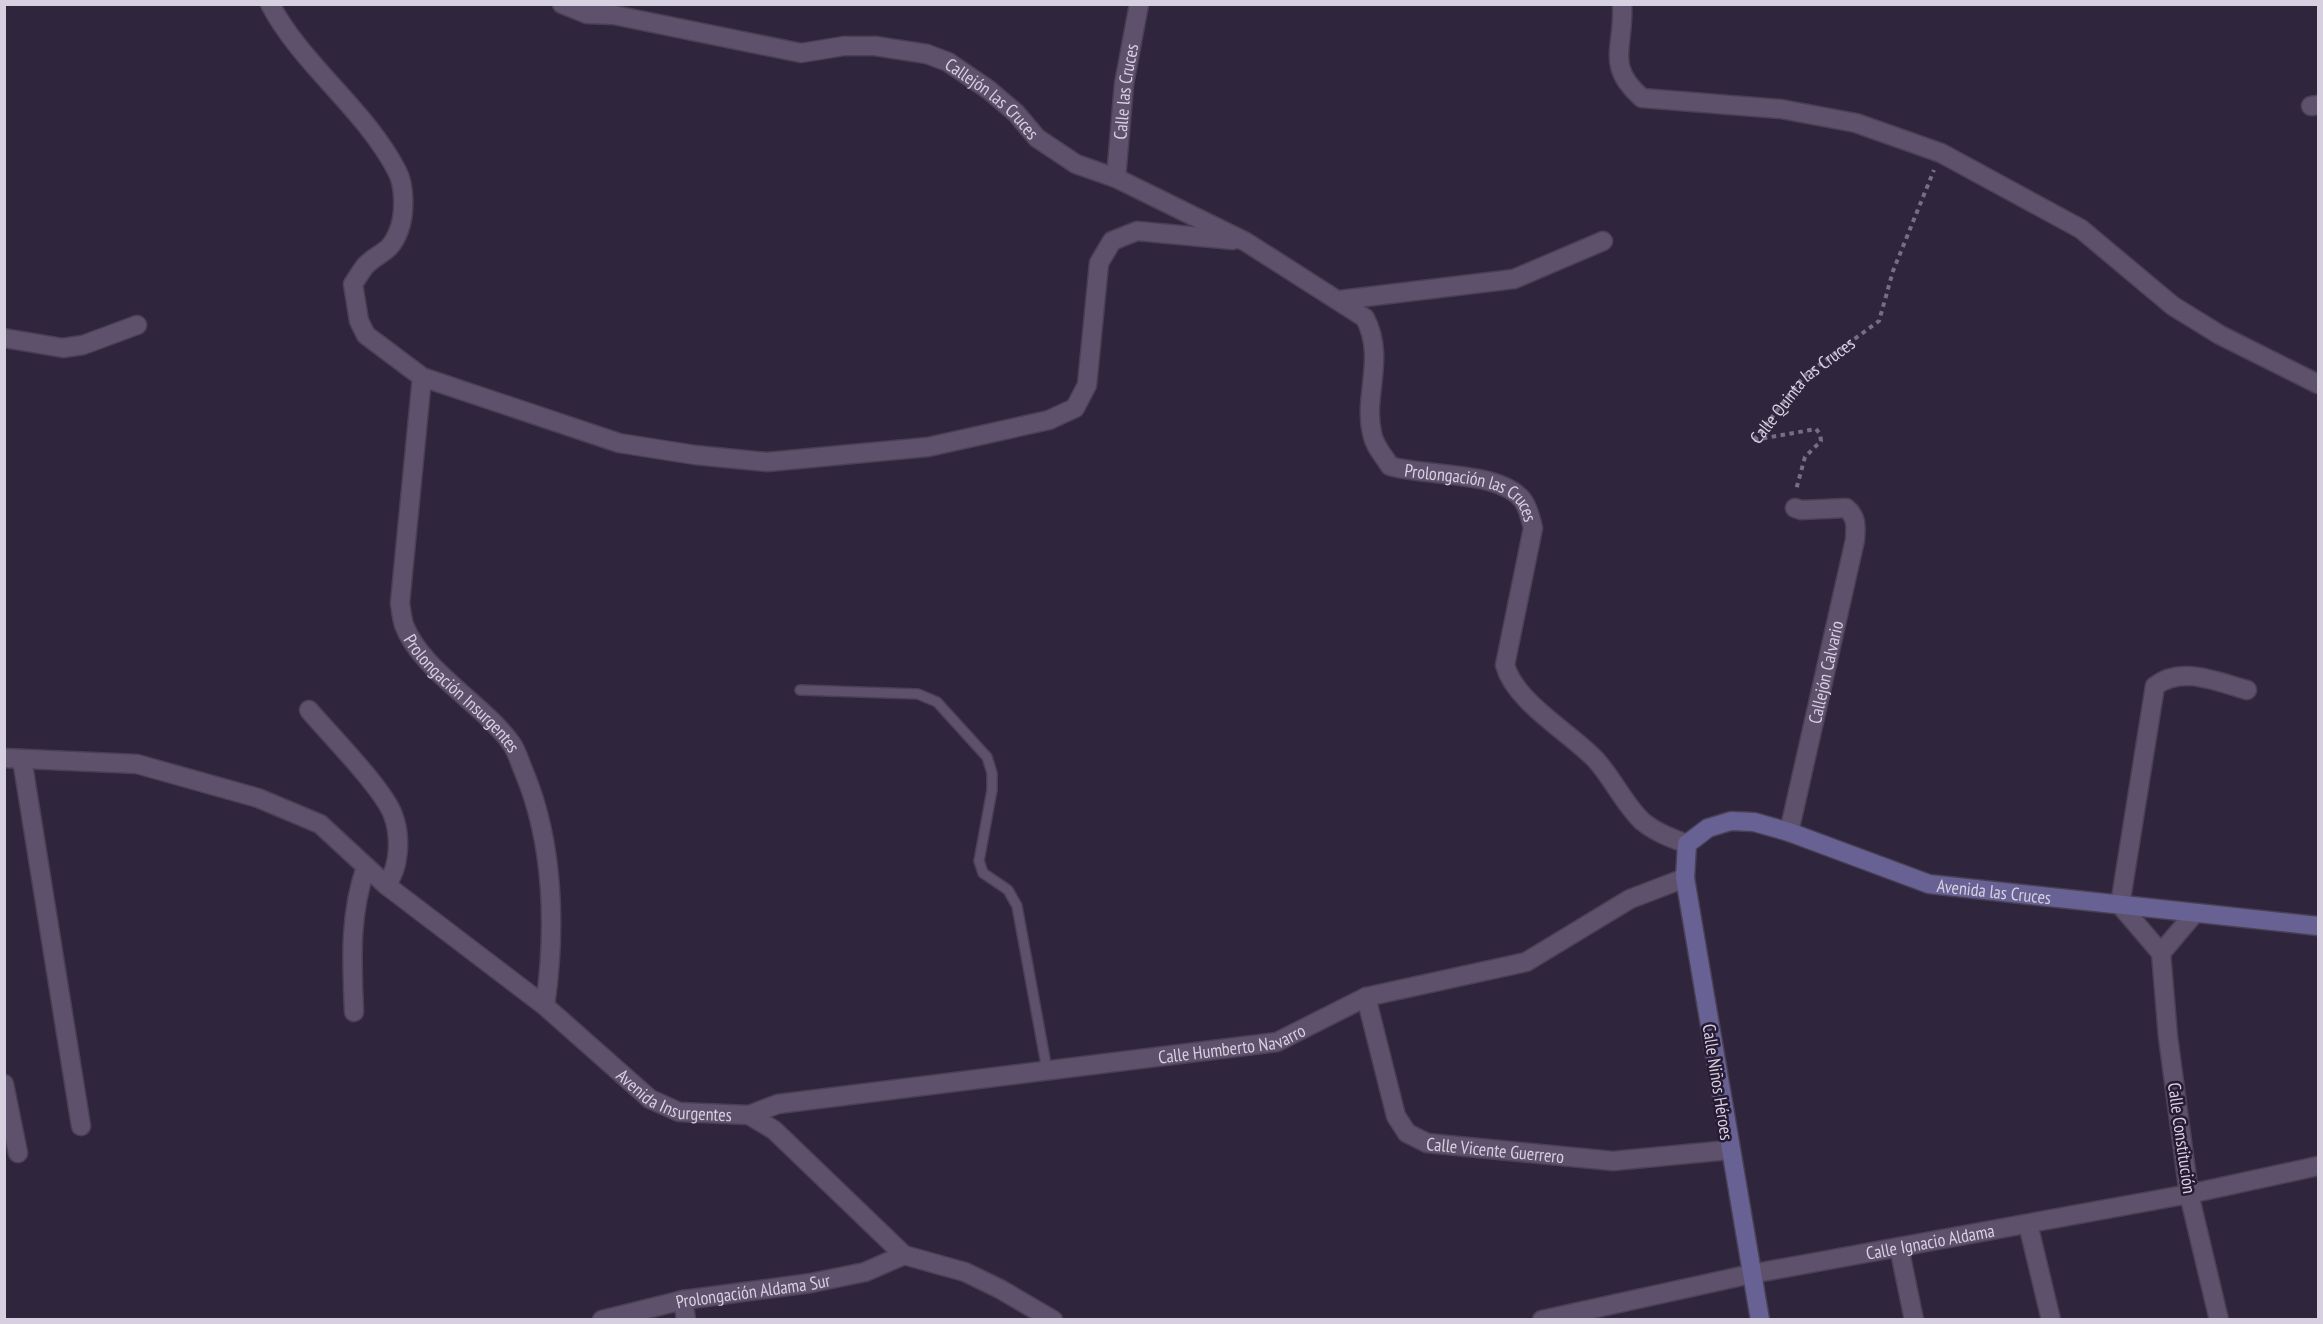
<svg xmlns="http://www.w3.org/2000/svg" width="2323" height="1324" font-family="'PT Sans Narrow',sans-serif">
	<rect width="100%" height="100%" fill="#2f253d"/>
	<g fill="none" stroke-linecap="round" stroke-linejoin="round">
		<g stroke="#4a4054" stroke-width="12">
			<path id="lane" d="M800 690 918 694 937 702 987 757 992 773V790L979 861 983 873 1008 890 1017 906 1047 1070"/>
		</g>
		<g stroke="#4a4054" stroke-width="21">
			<g id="street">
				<path d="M270 4C301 64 365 109 397 171 405 186 405 214 399 230 390 254 380 251 366 265 361 271 357 278 353 284L359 321 366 335 422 377 619 443 695 455 767 462 928 447 1049 420 1075 408 1087 385 1099 263 1112 241 1137 231 1233 240"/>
				<path id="s2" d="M562 4 587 14 614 15 801 53 844 46H875L927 54 948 62 989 90 1016 113 1037 138 1076 164 1116 178 1246 242 1365 318C1386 359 1363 395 1372 433 1374 446 1384 456 1390 466 1426 477 1503 470 1524 502 1529 510 1531 520 1533 528L1505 665C1515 702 1568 731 1595 759 1612 777 1624 804 1642 821 1655 832 1671 838 1687 844"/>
				<path d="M1622 4C1625 47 1604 65 1642 98L1781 109 1856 123 1941 153 2081 229 2173 306 2220 335 2318 384"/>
				<path d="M2311 106 2318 105"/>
				<path id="s3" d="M1116 178 1124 84 1139 4"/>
				<path d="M1340 300 1514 279 1603 241"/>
				<path d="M4 338 63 348 83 345 137 325"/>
				<path id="s4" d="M422 377 400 603C401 610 402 619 404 625 421 670 484 705 511 743 517 751 520 763 524 772 554 844 556 929 545 1006"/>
				<path d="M309 710C329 734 383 788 393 815 401 836 400 868 386 885"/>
				<path id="s5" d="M4 758 137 764 258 798 320 824 386 885 545 1006 650 1099 679 1112 749 1115 774 1130 904 1255 965 1272 1000 1289 1053 1320"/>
				<path d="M22 759 81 1126"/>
				<path id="s6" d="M1789 832 1855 540C1856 526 1857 517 1846 508L1801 510 1795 508"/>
				<path d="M2161 953 2194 914"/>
				<path id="s7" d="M1366 997 1396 1116 1407 1133 1427 1143 1613 1161 1729 1150"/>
				<path d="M354 1012C352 962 349 915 366 867"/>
				<path d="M4 1084 18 1153"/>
				<path id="s8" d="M749 1115 778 1104 1277 1042 1366 997 1526 962 1630 899 1685 878"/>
				<path d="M2028 1224 2051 1320"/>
				<path d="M1899 1247 1914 1320"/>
				<path d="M683 1300 686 1320"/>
				<path id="s9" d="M602 1320 683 1300 811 1283 865 1272 904 1255"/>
				<path id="s10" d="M1542 1320 1751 1274 2189 1194 2318 1166"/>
				<path d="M2219 1320 2189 1194 2168 1037 2161 953 2120 905 2155 686C2182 665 2217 682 2247 690"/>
			</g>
		</g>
		<g stroke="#4a4054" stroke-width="21">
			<g id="secondary">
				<path id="s11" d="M1760 1320 1685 878 1687 844 1708 828 1731 821 1754 822 1789 832 1929 884 2318 926"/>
			</g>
		</g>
		<g stroke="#776e83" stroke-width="4" stroke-dasharray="4.5 4.5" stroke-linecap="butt">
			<path id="s1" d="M1754 440 1804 376 1879 321 1893 271 1934 170"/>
			<path d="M1754 440 1816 429 1820 434 1821 441 1805 457 1796 490"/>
		</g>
		<use href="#lane" stroke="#5d516c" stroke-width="9"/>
		<use href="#street" stroke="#5d516c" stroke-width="18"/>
		<use href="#secondary" stroke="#686294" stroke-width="18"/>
	</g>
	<g text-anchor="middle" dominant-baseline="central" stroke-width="5" stroke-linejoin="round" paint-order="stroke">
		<g font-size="18" fill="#d7d0e0" stroke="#261b33">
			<text stroke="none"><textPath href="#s3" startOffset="87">Calle las Cruces</textPath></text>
			<text stroke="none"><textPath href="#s2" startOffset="452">Callejón las Cruces</textPath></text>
			<text stroke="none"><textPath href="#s1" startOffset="70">Calle Quinta las Cruces</textPath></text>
			<text stroke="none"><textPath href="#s2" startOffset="1131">Prolongación las Cruces</textPath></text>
			<text stroke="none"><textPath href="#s6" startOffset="164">Callejón Calvario</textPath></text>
			<text stroke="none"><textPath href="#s4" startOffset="340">Prolongación Insurgentes</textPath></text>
			<text stroke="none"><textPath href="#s11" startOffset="807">Avenida las Cruces</textPath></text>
			<text stroke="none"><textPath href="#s8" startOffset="489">Calle Humberto Navarro</textPath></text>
			<text transform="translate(1718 1082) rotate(81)">Calle Niños Héroes</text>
			<text stroke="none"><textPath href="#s5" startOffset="778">Avenida Insurgentes</textPath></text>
			<text transform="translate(2182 1138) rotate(82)">Calle Constitución</text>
			<text stroke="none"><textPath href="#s7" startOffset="234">Calle Vicente Guerrero</textPath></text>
			<text stroke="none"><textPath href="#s10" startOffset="396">Calle Ignacio Aldama</textPath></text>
			<text stroke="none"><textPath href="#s9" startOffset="154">Prolongación Aldama Sur</textPath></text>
		</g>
	</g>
	<rect width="2323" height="1324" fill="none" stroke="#d7d0e0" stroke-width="12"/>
</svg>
